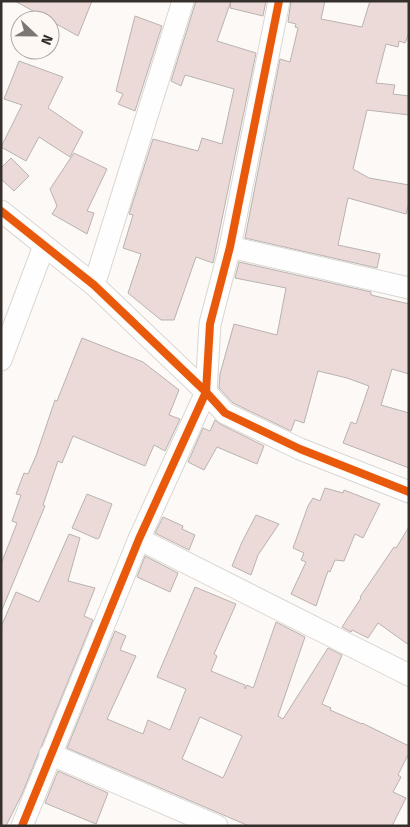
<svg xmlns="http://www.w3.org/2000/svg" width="410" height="827" font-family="'Fira Sans',sans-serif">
	<rect width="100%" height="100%" fill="#fcf9f6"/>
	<g fill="#ebdad7" stroke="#b8b3b1" fill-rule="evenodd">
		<path d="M15 1H92L78 36Z"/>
		<path d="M196 1H231L217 41 256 53 213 263 196 257 174 320H161L128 293 141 254 123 248 133 215 129 214 153 139 198 151 202 138 222 144 234 89 185 75 181 86 171 81Z"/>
		<path d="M231 1H266L263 16 230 8Z"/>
		<path d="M291 1H325L321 19 362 27 370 1H409V33L405 43 399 41 398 47 386 44 376 83 395 85 393 94 409 96V115L367 110 353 169 369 178 409 185V203L406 214 348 198 338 245 380 254 377 268 245 238 280 59 290 62 298 28 295 27 296 24 288 22Z"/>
		<path d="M135 16 162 26 135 111 118 104 123 94 116 91Z"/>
		<path d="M19 61 63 77 48 108 83 132 70 157 39 137 26 161 1 147 22 105 4 99Z"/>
		<path d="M74 153 107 169 87 211 94 213 87 234 52 214 57 206 50 189Z"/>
		<path d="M11 158 29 176 14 191 1 179V168Z"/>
		<path d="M239 262 371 292V295L409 304V374L392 369 381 405 409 413V468L343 443 351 422 356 424 369 386 347 378 318 371 304 423 295 420 291 431 233 403 219 388 220 374 234 324 277 335 286 288 235 278Z"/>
		<path d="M82 338 143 362 179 390 169 415 180 419 165 451 154 445 145 466 73 436 62 463 58 461 43 505 45 506 1 612V564L17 523 12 521 21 495 16 494 24 473 28 474 36 456 55 400 57 401Z"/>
		<path d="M215 420 220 424 264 446 257 464 217 447 204 470 188 462 203 428 210 431Z"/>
		<path d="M325 488 343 493 344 490 380 504 363 538 355 534 344 561 335 560 330 572 328 571 316 606 291 594 306 562 301 560 304 553 293 548 308 506 313 498 320 501Z"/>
		<path d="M87 494 112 504 99 538 97 539 72 528Z"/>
		<path d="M256 515 279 524 258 555 251 575 232 566 242 542Z"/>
		<path d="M163 517 183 526 182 529 195 535 189 550 155 533Z"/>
		<path d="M409 527V645L378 623 368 638 352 630 351 632 342 627 361 598 360 597 394 547 396 548Z"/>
		<path d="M69 534 80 538 68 581 95 588 84 616 93 620 22 794 6 826H1V627L16 592 39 602Z"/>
		<path d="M145 556 178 573 170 592 137 577Z"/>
		<path d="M195 587 236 604 214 654 217 656 211 671 245 685V689L247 685 253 688 254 686 276 622 305 637 278 716 283 719 328 648 342 655 322 704 331 708 330 710 362 724V723L409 746V753L398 775 401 777 393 792 406 798 392 826H249L67 748 115 631 126 636 120 650 136 656 107 719 143 734 148 720 170 730 186 689 157 677ZM200 717 242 736 223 778 182 759Z"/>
		<path d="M58 771 108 793 96 824 45 803Z"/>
	</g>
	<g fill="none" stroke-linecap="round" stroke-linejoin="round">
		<g stroke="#dad6d2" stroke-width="23">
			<g id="minor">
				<path d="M1 211 94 285 206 392 225 413 300 449 409 492"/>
				<path d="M230 247 409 288"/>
				<path d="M94 285 183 1"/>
				<path d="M1 360 44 246"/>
				<path d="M139 539 409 675"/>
				<path d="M50 754 217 826"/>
				<path d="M22 826 139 539 206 392 210 324 230 247 279 1"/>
			</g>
		</g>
		<use href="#minor" stroke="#fffefe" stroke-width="21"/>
		<g stroke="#fef8f4" stroke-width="11">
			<g id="cycleway">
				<path d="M1 211 94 285 206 392 225 413 300 449 409 492"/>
				<path d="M22 826 139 539 206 392 210 324 230 247 279 1"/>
			</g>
		</g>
		<use href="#cycleway" stroke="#e8590c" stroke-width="8"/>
	</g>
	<rect width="410" height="827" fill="none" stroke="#36302c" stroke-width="5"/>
	<g transform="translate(35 35) rotate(112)"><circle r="24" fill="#fef8f4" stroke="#aea8a4"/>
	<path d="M0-4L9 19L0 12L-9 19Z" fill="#7b7673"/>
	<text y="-8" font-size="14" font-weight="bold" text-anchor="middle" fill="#36302c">N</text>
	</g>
</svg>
